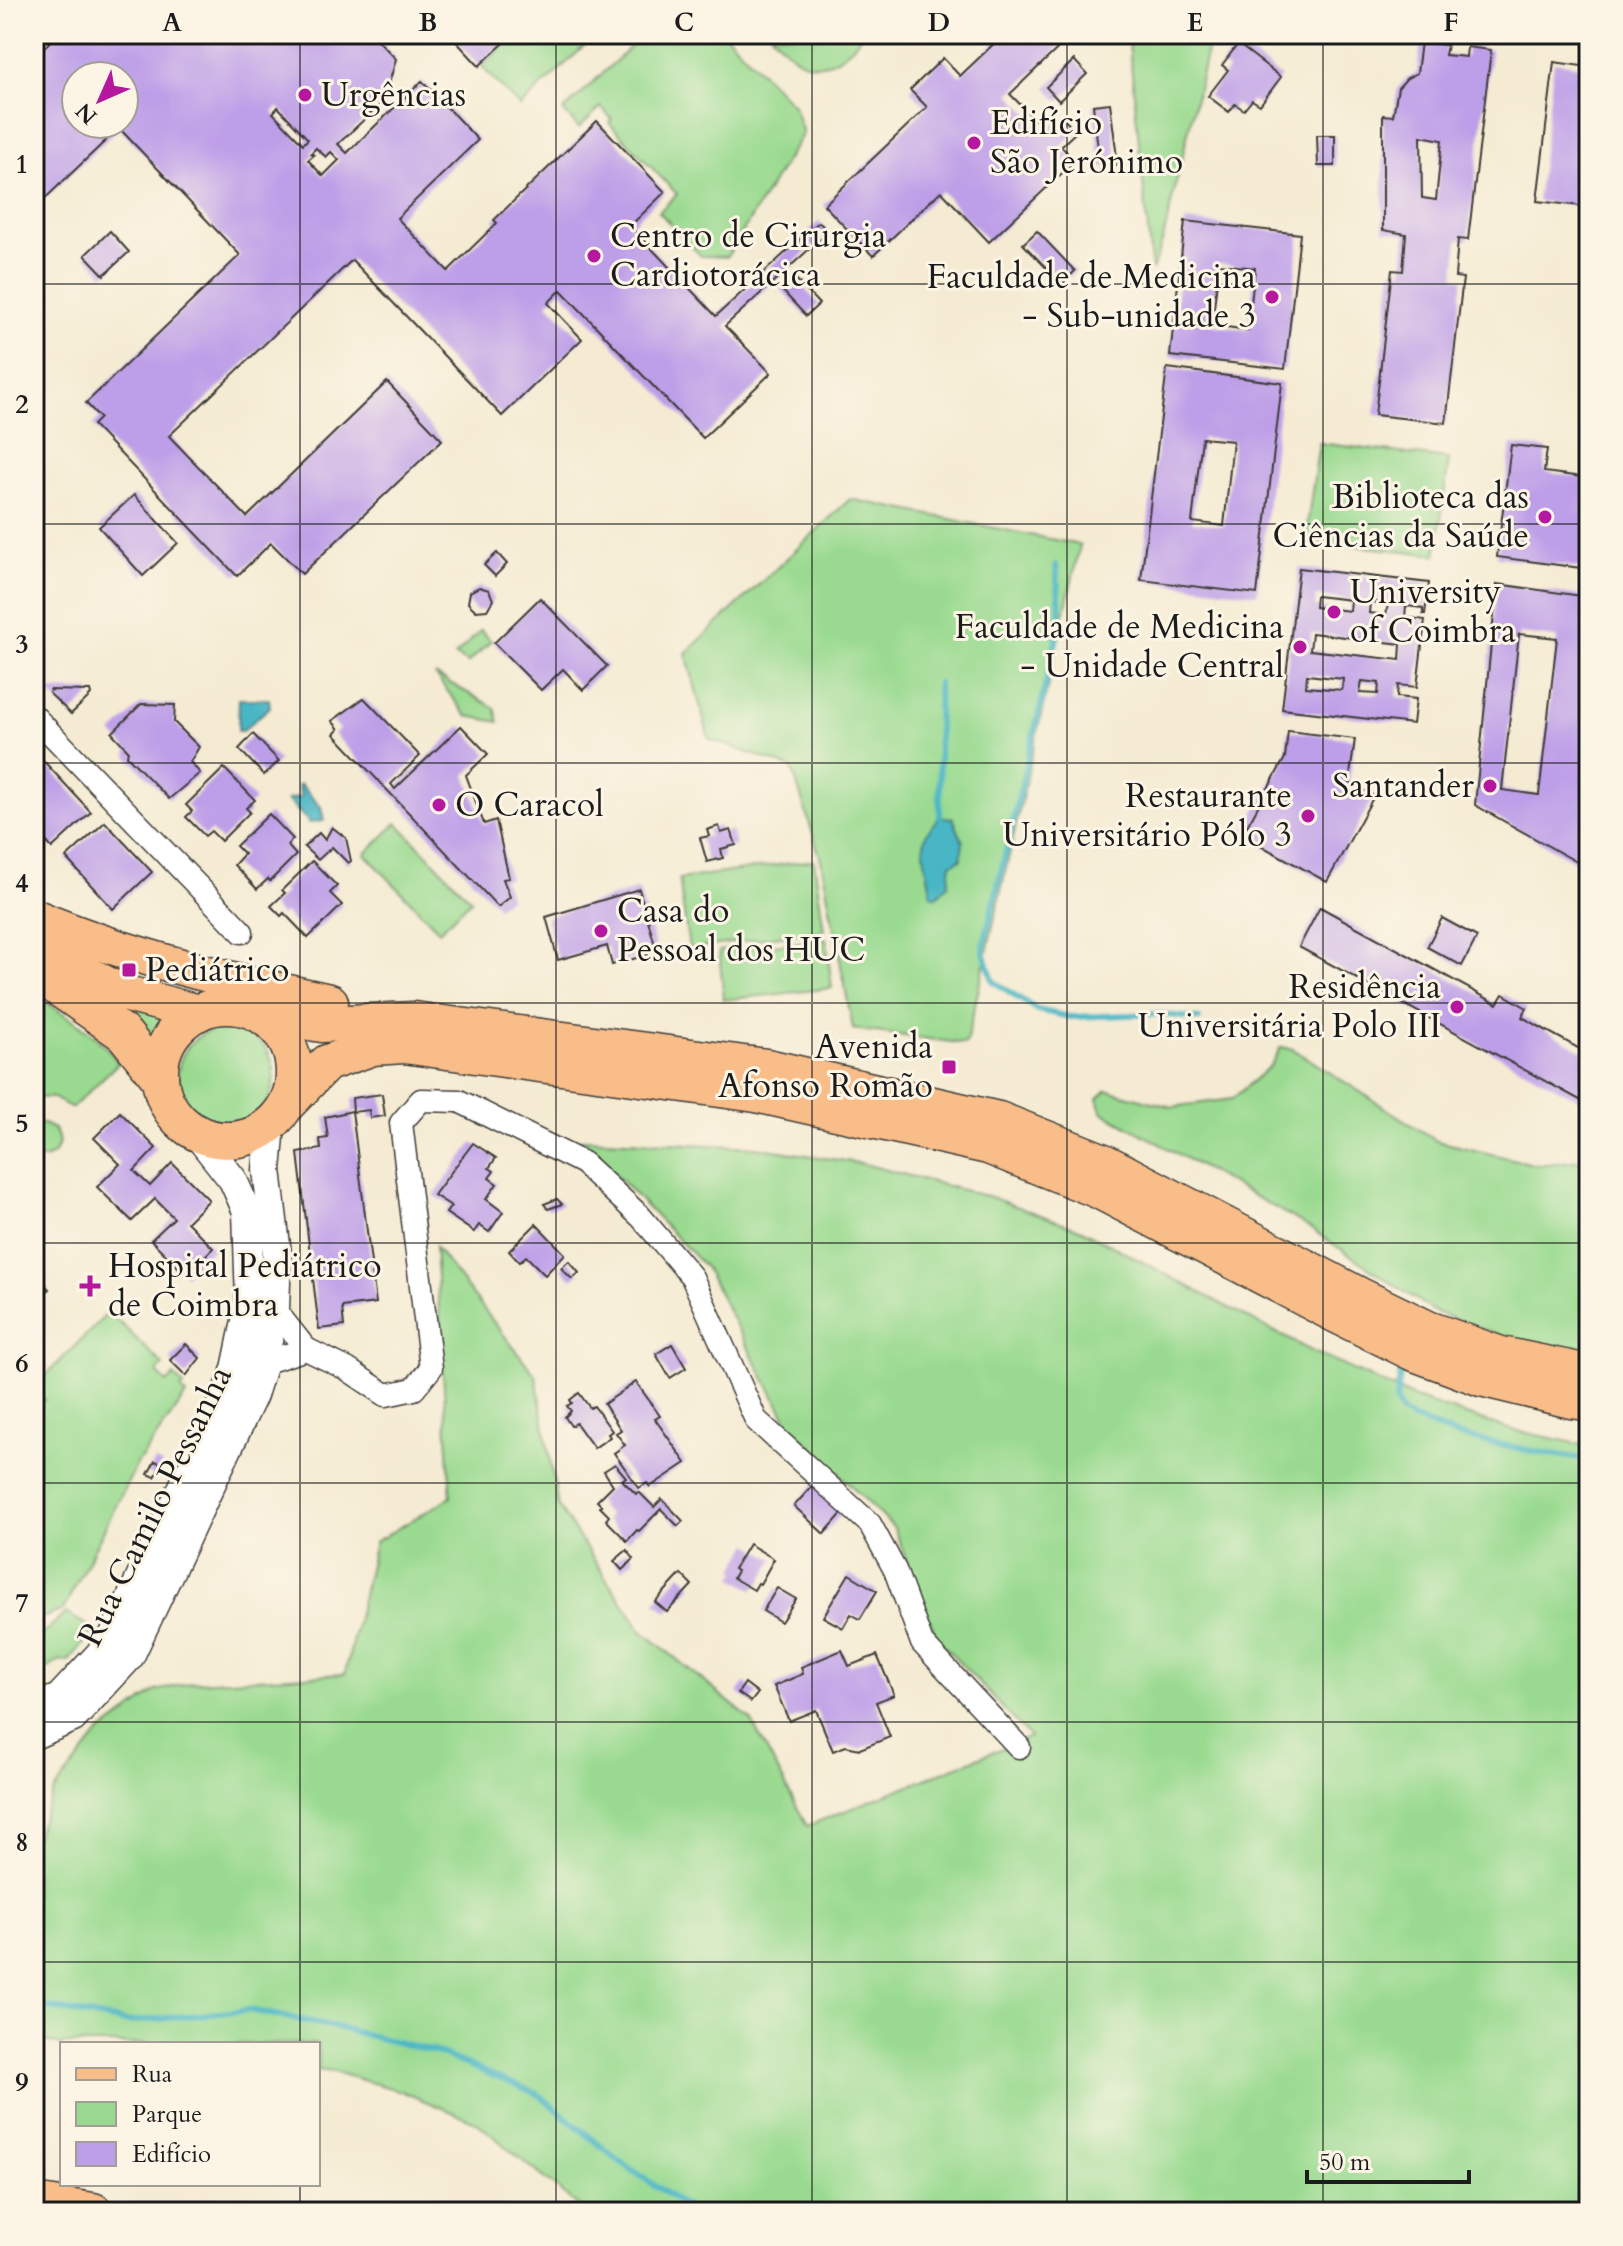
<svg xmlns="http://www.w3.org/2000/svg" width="1623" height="2246" font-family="Cardo,serif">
	<rect width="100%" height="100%" fill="#fcf5e5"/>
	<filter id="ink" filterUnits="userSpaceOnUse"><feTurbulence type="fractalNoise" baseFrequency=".0125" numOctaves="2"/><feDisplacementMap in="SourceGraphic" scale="16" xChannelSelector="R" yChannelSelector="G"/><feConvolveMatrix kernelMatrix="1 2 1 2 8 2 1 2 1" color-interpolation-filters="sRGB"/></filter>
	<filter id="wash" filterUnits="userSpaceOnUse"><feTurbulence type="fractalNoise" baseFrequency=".006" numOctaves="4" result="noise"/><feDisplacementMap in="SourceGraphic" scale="32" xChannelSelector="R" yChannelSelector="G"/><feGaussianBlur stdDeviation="1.8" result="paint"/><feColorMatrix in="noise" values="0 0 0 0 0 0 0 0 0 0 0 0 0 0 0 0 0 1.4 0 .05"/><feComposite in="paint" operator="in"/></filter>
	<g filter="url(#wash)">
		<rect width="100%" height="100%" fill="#f5ebd3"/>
		<g fill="#9ada90" stroke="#5b7b56" stroke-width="2">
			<path d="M542 34H597L520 107 482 67 504 45 528 47Z"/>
			<path d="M644 34H725L794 106 803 133 727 257 701 256 659 212 677 194 609 123 612 119 601 107 579 128 563 111Z"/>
			<path d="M771 34H862C849 55 824 74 799 60 788 53 779 43 771 34Z"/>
			<path d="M1128 34H1211L1163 239 1152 271Z"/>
			<path d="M1319 443 1449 459 1436 555 1305 540Z"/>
			<path d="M850 499 1080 545 966 1044 853 1029 821 860 792 768 709 739 686 653Z"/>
			<path d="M481 630 491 641 468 663 455 656Z"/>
			<path d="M435 675 495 708 499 722 467 716Z"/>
			<path d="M397 823 471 900 439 931 365 854Z"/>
			<path d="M814 860 824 930 689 949 679 879Z"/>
			<path d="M826 939 832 988 724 1000 719 951Z"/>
			<path d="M72 976 168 1017 161 1024 150 1044Z"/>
			<path d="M34 995C64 1014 99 1033 118 1063L72 1108 54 1098 34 1097Z"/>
			<circle cx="226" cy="1076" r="48"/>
			<path d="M1281 1047 1293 1049 1437 1141 1537 1165 1589 1159V1353L1507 1338 1435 1312 1299 1221 1102 1112 1098 1098 1107 1090 1172 1107 1232 1099 1270 1066Z"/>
			<path d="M41 1123 54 1129C65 1146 54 1162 34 1158V1125Z"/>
			<path d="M581 1139 755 1147 864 1164 993 1198 1080 1229 1311 1351 1415 1398 1508 1429 1589 1446V2212H586L476 2122 401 2091 334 2072 318 2070V2044H62V2046L43 2040 34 2032V1840L53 1792 99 1734 156 1691 193 1682 345 1674 375 1542 451 1497 435 1247 536 1376 558 1506 641 1630 751 1720 807 1826 1030 1737 937 1638 894 1528 789 1424 705 1267Z"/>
			<path d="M109 1312 163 1365 157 1373 167 1383 174 1376 184 1386 181 1390 186 1395 137 1464 63 1610 42 1618 34 1627V1470L38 1465 34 1461V1411L45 1400 34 1387Z"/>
			<path d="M66 1613 95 1630 68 1662 60 1660 34 1678V1641Z"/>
		</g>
		<g fill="#49b6c5" stroke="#326970" stroke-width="2">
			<path d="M239 699H269L270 707 242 731H238Z"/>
			<path d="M300 784 321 807 324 821 308 823 307 820 287 800 301 797 298 786Z"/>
			<path d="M940 817 953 818 963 842 961 859 951 864 948 885 936 897 931 895C930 877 921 856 925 838 927 830 935 823 940 817Z"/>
		</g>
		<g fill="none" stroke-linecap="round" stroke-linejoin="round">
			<g stroke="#49b6c5" stroke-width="6">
				<path d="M1056 565 1061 620 983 948 993 981 1037 1010 1070 1017 1159 1014 1199 1019"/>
				<path d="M938 683 940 817"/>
				<path d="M1394 1358 1401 1370 1396 1401 1402 1413 1411 1418 1456 1435 1531 1451 1589 1460"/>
				<path d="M34 2005 126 2022 249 2010 331 2026 436 2052 538 2094 618 2160 693 2212"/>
			</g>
		</g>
		<g id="blocks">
			<g fill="#bd9ee8" fill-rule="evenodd">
				<path d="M58 34H372L396 59 384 101 338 144 347 153 422 81 478 140 397 218 448 271 497 223 494 220 597 121 665 192 630 226 716 316 819 222 828 232 725 326 771 373 703 438 561 290 548 303 582 339 502 416 352 260 169 436 247 517 387 382 442 440 302 574 271 543 237 576 93 425 100 418 86 403 240 255 119 128 34 209V57ZM76 76H124V124H76ZM278 107 308 139 303 144 273 113ZM316 148 326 157 331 152 339 160 323 176 308 160 314 155 311 153Z"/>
				<path d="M455 34H497L505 42 479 66 452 37Z"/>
				<path d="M1004 34H1073L1010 94 1046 131 1062 117 1076 132 1061 146 1075 161 989 242 941 191 873 256 824 205 927 107 910 90 943 58 960 76Z"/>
				<path d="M1421 42 1447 45 1445 55 1466 57 1467 47 1491 50 1468 240 1458 239 1455 277 1463 278 1446 423 1375 415 1392 270 1403 271 1406 234 1383 230V115L1393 116 1398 88 1407 78 1417 73ZM1421 136 1442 140 1436 200 1422 198Z"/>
				<path d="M1238 44 1281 77 1260 105 1252 100 1244 110 1235 104 1229 112 1208 96 1228 70 1222 65Z"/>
				<path d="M1074 60 1087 74 1059 101 1046 87Z"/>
				<path d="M1554 62 1589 67V207L1537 201Z"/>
				<path d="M1110 103 1118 165 1100 167 1093 105Z"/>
				<path d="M1317 135H1335V166H1318Z"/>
				<path d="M1185 221 1300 234 1285 369 1170 356ZM1219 264 1255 268 1248 330 1212 325Z"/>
				<path d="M110 231 129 252 104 275 85 255Z"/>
				<path d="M1037 231 1075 271 1062 284 1023 244Z"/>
				<path d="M793 276 819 304 806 316 780 288Z"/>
				<path d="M1167 368 1282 383 1257 594 1141 580ZM1202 438 1233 441 1224 526 1192 522Z"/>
				<path d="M1511 445 1547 449 1544 472 1589 478V569L1497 557Z"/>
				<path d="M134 495 178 543 143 576 99 527Z"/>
				<path d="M497 553 507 564 495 576 484 565Z"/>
				<path d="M1299 568 1429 583 1425 614H1423V608L1406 606 1405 617 1425 620 1417 687 1398 685 1397 697 1416 699 1413 724 1282 709ZM1316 596 1351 600 1350 611 1315 607ZM1370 602 1388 604 1386 615 1369 613ZM1312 633 1401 644 1400 660 1310 650ZM1307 675 1343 679 1342 690 1306 687ZM1362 681 1379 683 1378 694 1360 693Z"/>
				<path d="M1497 584 1589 597V817L1584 866 1475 805ZM1519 634 1557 638 1539 795 1502 790Z"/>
				<path d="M479 587 489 590 493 600 487 610 476 611 468 603 470 592Z"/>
				<path d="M540 598 607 666 583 690 563 669 541 690 494 643Z"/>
				<path d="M50 690 90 691 91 695 71 714 49 693Z"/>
				<path d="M364 698 420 756 391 784 395 789 461 726 488 754 466 775 484 824 496 820 509 878 503 879 510 897 498 907 334 734 339 729 332 721Z"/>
				<path d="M141 704 175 705 174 722 199 747 190 762 200 773 169 799 127 756 128 750 112 733Z"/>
				<path d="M1288 731 1355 739 1349 782 1374 796 1327 882 1242 835 1285 758Z"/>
				<path d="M253 734 279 761 264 775 239 749Z"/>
				<path d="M39 756 91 812 52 848 34 828V760Z"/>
				<path d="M224 768 255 800 246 808 250 812 221 841 211 831 205 836 186 817 192 811 186 805Z"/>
				<path d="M269 814 293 839 287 845 296 855 270 881 268 879 257 889 234 865 244 854 236 846Z"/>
				<path d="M105 822 152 872 113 909 66 858Z"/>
				<path d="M719 826 721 833 731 830 736 845 721 849 723 858 707 862 700 838 709 836 707 830Z"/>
				<path d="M332 827 346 838 351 861 348 863 332 847 318 860 304 847 319 833 325 840Z"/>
				<path d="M312 861 337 886 330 893 342 905 308 938 284 913 281 916 271 906 285 893 282 890Z"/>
				<path d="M639 889 657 952 612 965 607 946 558 960 546 917Z"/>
				<path d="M1320 907 1497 1004 1503 994 1527 1008 1522 1017 1589 1054V1105L1299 947Z"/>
				<path d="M1442 918 1477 937 1462 966 1427 947Z"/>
				<path d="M382 1094 385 1116 370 1118 369 1110 353 1112 352 1098Z"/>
				<path d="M352 1111 376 1303 342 1307 344 1326 319 1329 298 1153 321 1149 320 1139 328 1138 325 1117Z"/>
				<path d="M120 1112 156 1148 134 1171 150 1186 172 1163 209 1200 187 1222 213 1248 186 1275 151 1240 174 1218 155 1199 132 1221 97 1187 120 1164 94 1138Z"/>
				<path d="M473 1143 496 1158 489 1168 494 1171 489 1178 497 1184 486 1199 503 1212 489 1232 479 1225 474 1232 446 1213 451 1206 434 1195Z"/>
				<path d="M557 1199 562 1204 548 1209 544 1204Z"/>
				<path d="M536 1224 565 1254 545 1275 526 1256 519 1262 509 1251Z"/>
				<path d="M569 1261 579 1273 572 1279 561 1268Z"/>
				<path d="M34 1274 49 1289 34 1305Z"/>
				<path d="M186 1344 200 1358 186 1376 170 1360Z"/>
				<path d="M672 1344 686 1368 670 1378 656 1354Z"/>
				<path d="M636 1382 660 1416 655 1419 686 1463 650 1487 647 1483 639 1488 614 1453 625 1445 616 1433 621 1430 604 1404Z"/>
				<path d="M579 1393 590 1408 594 1406 612 1431 608 1434 610 1437 594 1448 576 1423 571 1426 565 1417 571 1411 567 1406 572 1403 570 1400Z"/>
				<path d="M155 1461 162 1464 155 1477 148 1474Z"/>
				<path d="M615 1464 626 1477 622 1480 636 1494 639 1492 654 1507 662 1499 683 1521 678 1526 661 1509 639 1531 637 1530 627 1541 606 1520 609 1516 600 1507 602 1506 597 1501 613 1485 604 1471Z"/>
				<path d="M816 1482 846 1509 824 1534 794 1506Z"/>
				<path d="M749 1544 774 1559 760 1584 758 1583 754 1590 733 1578 737 1571 734 1569Z"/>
				<path d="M627 1550 634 1559 622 1570 614 1561Z"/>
				<path d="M681 1574 692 1585 667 1612 655 1602Z"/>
				<path d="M849 1574 877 1591 860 1619 851 1614 843 1628 823 1617Z"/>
				<path d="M777 1588 796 1599 781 1622 763 1611Z"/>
				<path d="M842 1650 849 1666 877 1655 894 1695 876 1702 890 1737 860 1749 846 1746 833 1751 816 1710 789 1721 774 1686 803 1674 801 1667Z"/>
				<path d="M745 1683 758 1693 751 1702 738 1693Z"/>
			</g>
		</g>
	</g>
	<g filter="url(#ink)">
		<use href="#blocks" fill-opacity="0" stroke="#3d3b37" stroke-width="2"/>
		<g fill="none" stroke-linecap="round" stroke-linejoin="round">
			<g stroke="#3d3b37" stroke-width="25">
				<g id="minor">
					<path d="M34 716 242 932"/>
					<path d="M275 1310 306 1349"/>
					<path d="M306 1349 347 1369 386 1395 414 1389 431 1368 401 1123 421 1100 459 1101 583 1163 641 1217 692 1277 756 1420 870 1524 895 1570 922 1643 1019 1747"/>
					<path d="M263 1363 306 1349"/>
				</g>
			</g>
			<g stroke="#3d3b37" stroke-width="31">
				<g id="tertiary">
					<path d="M34 1708 59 1698 110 1643 230 1386 236 1369 250 1302 247 1211 233 1180 196 1133"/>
					<path d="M34 1735 73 1718 130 1656 253 1395 263 1363 275 1310 277 1254 267 1170 271 1125"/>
				</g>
			</g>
			<g stroke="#3d3b37" stroke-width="39">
				<g id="primary">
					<path d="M34 917C129 957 230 981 330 1002"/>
					<path d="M34 940 70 965 120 992 198 1013"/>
					<path d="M34 971 124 1034 160 1079"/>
					<circle cx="227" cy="1073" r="67"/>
					<path d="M259 1014 322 1024 414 1020 767 1067 999 1120 1104 1162 1360 1296 1428 1329 1501 1355 1589 1373"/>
					<path d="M287 1104 327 1063 373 1047 404 1045 756 1094 988 1146 1098 1190 1333 1313 1412 1352 1481 1378 1571 1400 1589 1402"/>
				</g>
			</g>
			<g stroke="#3d3b37" stroke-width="41">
				<path id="trunk" d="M34 2203 93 2212"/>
			</g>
			<use href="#minor" stroke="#fff" stroke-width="22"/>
			<use href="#tertiary" stroke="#fff" stroke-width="28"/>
			<use href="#primary" stroke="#f8bd89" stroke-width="36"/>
			<use href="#trunk" stroke="#f8bd89" stroke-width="38"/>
		</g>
	</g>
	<path fill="none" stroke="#1c1c1c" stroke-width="2" stroke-opacity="0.55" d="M300 34V2044M556 34V2212M812 34V2212M1067 34V2212M1323 34V2212M34 284H1589M34 524H1589M34 763H1589M34 1003H1589M34 1243H1589M34 1483H1589M34 1722H1589M34 1962H1589M300 2184V2212"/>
	<g fill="#b5179e" stroke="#fcf5e5" stroke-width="3">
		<circle cx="305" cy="95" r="8"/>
		<circle cx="974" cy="143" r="8"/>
		<circle cx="594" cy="256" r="8"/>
		<circle cx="1272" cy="297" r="8"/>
		<circle cx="1545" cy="517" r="8"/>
		<circle cx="1334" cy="612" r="8"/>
		<circle cx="1300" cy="647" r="8"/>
		<circle cx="1490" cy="786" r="8"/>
		<circle cx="439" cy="805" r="8"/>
		<circle cx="1308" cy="816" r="8"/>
		<circle cx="601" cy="931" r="8"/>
		<rect x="121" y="962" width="16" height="16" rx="4"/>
		<circle cx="1457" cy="1007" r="8"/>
		<rect x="941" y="1059" width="16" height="16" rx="4"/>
		<path d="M86 1274h8v8h8v8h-8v8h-8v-8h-8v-8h8z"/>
	</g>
	<g text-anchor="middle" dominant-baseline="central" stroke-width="6" stroke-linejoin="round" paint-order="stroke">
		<g font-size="34" fill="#1c1c1c" stroke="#fcf5e5" text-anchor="start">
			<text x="321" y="95">Urgências</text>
			<text x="990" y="123">Edifício<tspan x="990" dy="39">São Jerónimo</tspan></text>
			<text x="610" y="236">Centro de Cirurgia<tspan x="610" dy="39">Cardiotorácica</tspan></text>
			<text x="1256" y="277" text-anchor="end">Faculdade de Medicina<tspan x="1256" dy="39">- Sub-unidade 3</tspan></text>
			<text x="1529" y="497" text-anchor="end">Biblioteca das<tspan x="1529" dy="39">Ciências da Saúde</tspan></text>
			<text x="1350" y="592">University<tspan x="1350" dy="39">of Coimbra</tspan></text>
			<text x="1284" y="627" text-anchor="end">Faculdade de Medicina<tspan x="1284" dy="39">- Unidade Central</tspan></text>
			<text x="1474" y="786" text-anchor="end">Santander</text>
			<text x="1292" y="796" text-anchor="end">Restaurante<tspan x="1292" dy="39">Universitário Pólo 3</tspan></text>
			<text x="455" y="805">O Caracol</text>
			<text x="617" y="911">Casa do<tspan x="617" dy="39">Pessoal dos HUC</tspan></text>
			<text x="145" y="970">Pediátrico</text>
			<text x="1441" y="987" text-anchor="end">Residência<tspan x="1441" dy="39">Universitária Polo III</tspan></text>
			<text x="933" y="1047" text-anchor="end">Avenida<tspan x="933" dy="39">Afonso Romão</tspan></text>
			<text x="108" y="1266">Hospital Pediátrico<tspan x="108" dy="39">de Coimbra</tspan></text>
		</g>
		<g font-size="34" fill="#1c1c1c" stroke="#fcf5e5">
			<text transform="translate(155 1506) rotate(-64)">Rua Camilo Pessanha</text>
		</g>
	</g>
	<rect width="1623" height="2246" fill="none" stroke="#fcf5e5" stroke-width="88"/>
	<rect x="60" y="2042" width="260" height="144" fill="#fcf5e5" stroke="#a29e95" stroke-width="2"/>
	<rect x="76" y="2068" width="40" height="12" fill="#f8bd89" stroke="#a29e95" stroke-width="2"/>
	<text x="132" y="2082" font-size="24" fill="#1c1c1c">Rua</text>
	<rect x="76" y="2102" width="40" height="24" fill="#9ada90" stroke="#a29e95" stroke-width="2"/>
	<text x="132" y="2122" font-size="24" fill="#1c1c1c">Parque</text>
	<rect x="76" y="2142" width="40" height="24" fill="#bd9ee8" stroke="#a29e95" stroke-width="2"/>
	<text x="132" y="2162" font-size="24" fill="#1c1c1c">Edifício</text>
	<g transform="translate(100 100) rotate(225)"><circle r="38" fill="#fcf5e5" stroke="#a29e95" stroke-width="2"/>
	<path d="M0-6L14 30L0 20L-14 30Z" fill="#b5179e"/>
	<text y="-12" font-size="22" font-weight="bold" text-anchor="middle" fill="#1c1c1c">N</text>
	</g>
	<path d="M1307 2170v12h162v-12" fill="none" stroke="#1c1c1c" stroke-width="4"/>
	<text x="1319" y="2170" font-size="24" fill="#1c1c1c" stroke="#fcf5e5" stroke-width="6" paint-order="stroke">50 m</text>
	<rect x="44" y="44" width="1535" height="2158" fill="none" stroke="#1c1c1c" stroke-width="3"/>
	<g font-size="26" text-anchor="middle" font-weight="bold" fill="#1c1c1c">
		<text x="172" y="31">A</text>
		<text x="428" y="31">B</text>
		<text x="684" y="31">C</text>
		<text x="939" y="31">D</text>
		<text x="1195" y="31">E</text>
		<text x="1451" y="31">F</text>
		<text x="22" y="173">1</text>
		<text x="22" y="413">2</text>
		<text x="22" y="653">3</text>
		<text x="22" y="892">4</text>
		<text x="22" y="1132">5</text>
		<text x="22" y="1372">6</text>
		<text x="22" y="1612">7</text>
		<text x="22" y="1851">8</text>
		<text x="22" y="2091">9</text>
	</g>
</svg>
